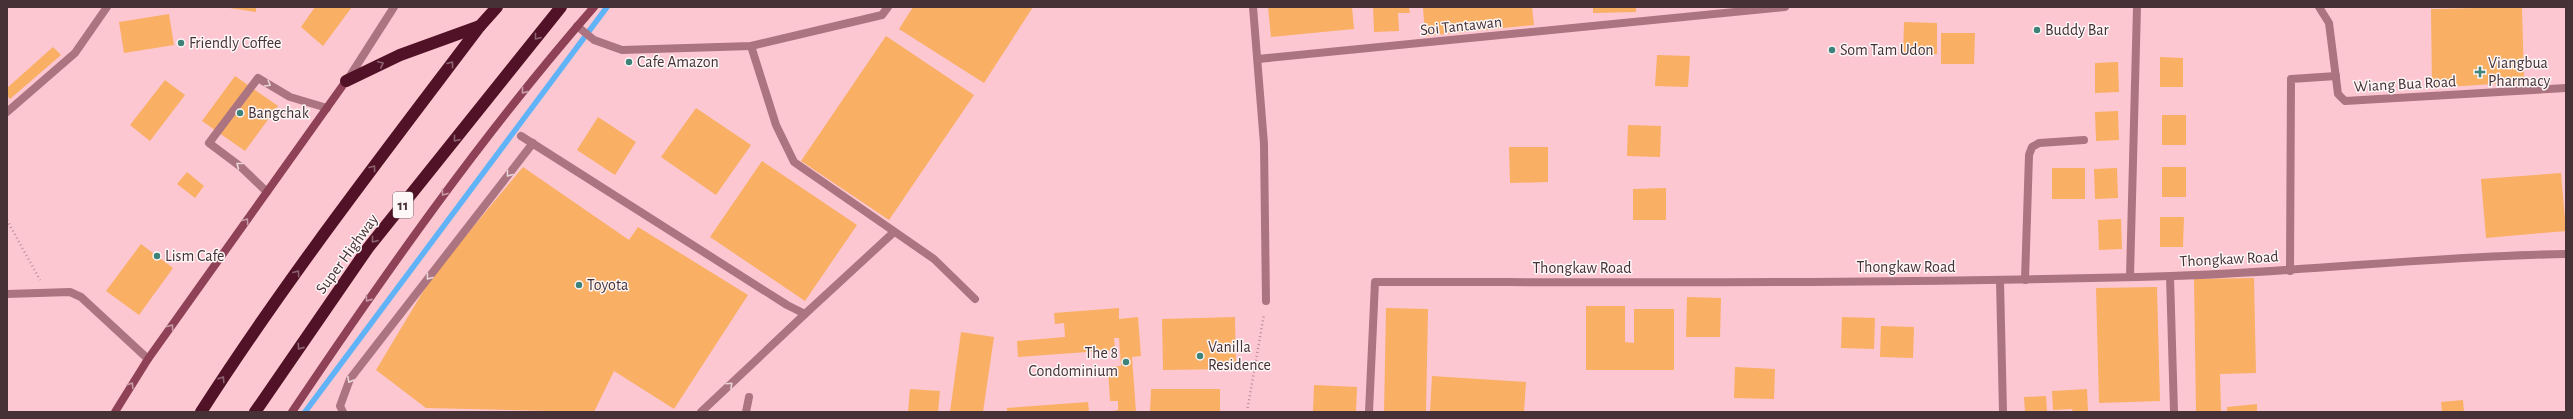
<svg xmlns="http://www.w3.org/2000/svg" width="2573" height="419" font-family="'Alegreya Sans',sans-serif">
	<rect width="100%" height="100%" fill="#fdc7d2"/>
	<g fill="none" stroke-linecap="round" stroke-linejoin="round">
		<path stroke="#60b3f6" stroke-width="5.5" d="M305 412 607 7"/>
	</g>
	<g fill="#f9af64">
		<path d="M223 7H256V12Z"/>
		<path d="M315 7H352L323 46 301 27Z"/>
		<path d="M913 7H1033L984 83 899 29Z"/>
		<path d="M1268 7H1352L1354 29 1271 37Z"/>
		<path d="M1373 7H1409L1410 13H1398L1399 31 1374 32Z"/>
		<path d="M1423 7H1532L1534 25 1425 36Z"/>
		<path d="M1593 7H1636V12L1593 13Z"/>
		<path d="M2522 7 2524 82 2432 88 2431 9Z"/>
		<path d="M169 14 174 45 124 53 119 22Z"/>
		<path d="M1904 22 1937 23V54H1903Z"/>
		<path d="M1941 33H1975L1974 64H1941Z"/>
		<path d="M886 36 974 95 889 220 801 161Z"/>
		<path d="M53 47 61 55 10 99 7 95V88Z"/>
		<path d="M1657 55 1690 56 1688 87 1655 86Z"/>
		<path d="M2160 57 2183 58V87H2160Z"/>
		<path d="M2118 62 2119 92 2095 93V63Z"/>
		<path d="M235 76 278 106 245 151 202 121Z"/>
		<path d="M165 80 185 95 150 141 130 125Z"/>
		<path d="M696 108 751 145 716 195 661 157Z"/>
		<path d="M2118 111 2119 140 2096 141 2095 112Z"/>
		<rect x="2162" y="115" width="24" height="30"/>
		<path d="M598 117 636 142 615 175 577 150Z"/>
		<path d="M1628 125 1661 126 1660 157 1627 156Z"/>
		<path d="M1509 147H1548V182L1510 183Z"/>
		<path d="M762 161 857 225 805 301 710 237Z"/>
		<path d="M523 167 629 240 638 227 748 295 674 409 614 371 594 412 426 408 376 370 433 275Z"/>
		<rect x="2162" y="167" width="24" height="30"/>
		<rect x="2052" y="168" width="33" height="31"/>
		<path d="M2117 168 2118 198 2095 199 2094 169Z"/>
		<path d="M187 172 204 186 195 198 177 184Z"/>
		<path d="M2561 173 2566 231 2486 238 2481 179Z"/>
		<path d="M1666 188V220H1633V189Z"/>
		<path d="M2160 217H2184L2183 247H2160Z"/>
		<path d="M2121 219 2122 249 2099 250 2098 220Z"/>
		<path d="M141 244 173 268 139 315 106 291Z"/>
		<path d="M2254 278 2256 373 2220 374 2221 412H2196L2194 279Z"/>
		<path d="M2157 287 2160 401 2099 403 2096 288Z"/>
		<path d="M1687 297 1721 298 1720 337H1686Z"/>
		<path d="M1586 306H1625V342L1634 343V309H1674V370H1586Z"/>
		<path d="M1119 308V319L1138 317 1141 356 1132 357 1136 412H1108L1118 410V401H1110L1108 367 1121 366 1119 338H1114L1115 350 1018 357 1017 341 1065 337 1064 323 1055 324 1054 313Z"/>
		<path d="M1386 308 1428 309 1426 412H1384Z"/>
		<path d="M1235 317 1236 369 1163 370 1162 319Z"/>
		<path d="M1842 317 1875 318 1874 349 1841 348Z"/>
		<path d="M1881 326 1914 327 1913 358 1880 357Z"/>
		<path d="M961 332 994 337 983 412H950Z"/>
		<path d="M1735 367 1775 369 1774 399 1734 398Z"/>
		<path d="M1432 376 1526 382 1524 412H1430Z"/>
		<path d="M1314 385 1357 387 1356 412H1313Z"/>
		<path d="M910 389 940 391 938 412H908Z"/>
		<path d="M1151 389H1220V412H1150Z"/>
		<path d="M2087 389 2088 412H2073L2072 409 2053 410 2052 391Z"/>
		<path d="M2046 396 2047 412H2025L2024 397Z"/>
		<path d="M2463 400 2464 412H2442L2441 402Z"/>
		<path d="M1088 402 1089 412H1007V408Z"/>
		<path d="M2257 404V412H2227V407Z"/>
	</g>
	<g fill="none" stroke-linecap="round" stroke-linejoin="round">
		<g stroke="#b68d96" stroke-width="2.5" stroke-dasharray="1 3" stroke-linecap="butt">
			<path d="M7 220 40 280"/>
			<path d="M1247 412 1264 314"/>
		</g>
		<g stroke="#ab7480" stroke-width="8">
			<path d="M577 26 594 40 622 50 751 46 882 15 888 7"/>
			<path d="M751 46 776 125 794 162 934 259 975 299"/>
			<path d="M521 136 787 305 805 314 894 232"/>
			<path d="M267 192 241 167 209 143 258 78 290 97 327 108"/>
			<path d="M343 412 340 406 350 379 533 143"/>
			<path d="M701 412 805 314"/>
			<path d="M746 412 749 397"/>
		</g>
		<g stroke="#ab7480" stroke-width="8">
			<path d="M1253 7 1264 144 1266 301"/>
			<path d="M2319 7 2329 23 2338 94 2345 101 2566 88"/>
			<path d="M1258 59 1785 7"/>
			<path d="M348 79 394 7"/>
			<path d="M7 112 75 53 107 7"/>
			<path d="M2290 271 2291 79 2336 76"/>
			<path d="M2130 276 2137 7"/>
			<path d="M2170 276 2174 412"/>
			<path d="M2025 280 2029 155 2032 147 2039 143 2084 140"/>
			<path d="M2000 281 2003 412"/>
			<path d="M7 294 70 292 81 297 148 359"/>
			<path d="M1369 412 1375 282C1640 282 1906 284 2171 276 2303 272 2434 256 2566 254"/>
		</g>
		<g stroke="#8f4257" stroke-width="8">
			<path d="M115 412 148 359 346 81"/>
			<path d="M292 412C386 272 483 134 594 7"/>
		</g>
		<g stroke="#511227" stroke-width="12">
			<path d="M346 81 400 55 480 26"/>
			<path d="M201 412C287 278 385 152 480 26L497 7"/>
			<path d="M255 412 368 248 561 7"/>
		</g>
	</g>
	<defs><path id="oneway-chevron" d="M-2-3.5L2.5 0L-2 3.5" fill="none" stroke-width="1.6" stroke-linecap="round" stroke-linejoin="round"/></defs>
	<g stroke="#8d6270">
		<use href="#oneway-chevron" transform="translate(537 37) rotate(129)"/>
		<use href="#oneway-chevron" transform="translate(381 64) rotate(-25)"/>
		<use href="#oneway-chevron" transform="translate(451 64) rotate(-53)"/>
		<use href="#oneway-chevron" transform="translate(456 139) rotate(129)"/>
		<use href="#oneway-chevron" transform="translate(373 168) rotate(-53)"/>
		<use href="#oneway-chevron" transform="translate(374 240) rotate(129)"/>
		<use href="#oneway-chevron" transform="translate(297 273) rotate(-54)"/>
		<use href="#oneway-chevron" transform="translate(300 347) rotate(125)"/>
		<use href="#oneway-chevron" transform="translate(222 379) rotate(-57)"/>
	</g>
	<g stroke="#e8d6da">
		<use href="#oneway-chevron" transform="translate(268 84) rotate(31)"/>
		<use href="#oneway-chevron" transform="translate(239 165) rotate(-142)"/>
		<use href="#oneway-chevron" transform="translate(509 174) rotate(128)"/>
		<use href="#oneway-chevron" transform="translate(429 277) rotate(128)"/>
		<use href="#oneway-chevron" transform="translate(350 380) rotate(119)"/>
		<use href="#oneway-chevron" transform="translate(730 385) rotate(-43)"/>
	</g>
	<g stroke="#c69ca8">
		<use href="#oneway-chevron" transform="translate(524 91) rotate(129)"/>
		<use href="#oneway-chevron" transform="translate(444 193) rotate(126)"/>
		<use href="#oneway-chevron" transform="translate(246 221) rotate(-54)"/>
		<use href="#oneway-chevron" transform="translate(368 299) rotate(125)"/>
		<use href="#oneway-chevron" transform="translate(171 327) rotate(-54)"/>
		<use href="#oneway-chevron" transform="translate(131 385) rotate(-58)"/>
	</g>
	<g fill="#3d837a" stroke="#fdf7f8" stroke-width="1.5">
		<circle cx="2037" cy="30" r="4"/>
		<circle cx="181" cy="43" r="4"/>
		<circle cx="1832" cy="50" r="4"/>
		<circle cx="629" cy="62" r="4"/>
		<path d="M2478 66h4v4h4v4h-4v4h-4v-4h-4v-4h4z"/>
		<circle cx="240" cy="113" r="4"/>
		<circle cx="157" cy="256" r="4"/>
		<circle cx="579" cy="285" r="4"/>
		<circle cx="1200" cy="356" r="4"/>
		<circle cx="1126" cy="362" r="4"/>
	</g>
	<g text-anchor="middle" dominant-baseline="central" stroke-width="3" stroke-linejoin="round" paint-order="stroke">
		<rect fill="#fdf7f8" stroke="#7d6c70" stroke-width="1" x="393" y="192" width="20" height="26" rx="3"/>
		<g font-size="15" font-weight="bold" fill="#463136">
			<text x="403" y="205">11</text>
		</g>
		<g font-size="16" fill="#463136" stroke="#fdf7f8">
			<text transform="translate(1461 26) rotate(-6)">Soi Tantawan</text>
			<text transform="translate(2405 84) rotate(-3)">Wiang Bua Road</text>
			<text transform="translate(347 254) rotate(-54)">Super Highway</text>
			<text transform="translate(2229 259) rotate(-3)">Thongkaw Road</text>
			<text x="1906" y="267">Thongkaw Road</text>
			<text x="1582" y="268">Thongkaw Road</text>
		</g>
		<g font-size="16" fill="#463136" stroke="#fdf7f8" text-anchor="start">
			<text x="2045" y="30">Buddy Bar</text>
			<text x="189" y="43">Friendly Coffee</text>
			<text x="1840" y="50">Som Tam Udon</text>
			<text x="637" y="62">Cafe Amazon</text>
			<text x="2488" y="63">Viangbua<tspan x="2488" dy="18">Pharmacy</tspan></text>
			<text x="248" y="113">Bangchak</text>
			<text x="165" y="256">Lism Cafe</text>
			<text x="587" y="285">Toyota</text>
			<text x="1208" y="347">Vanilla<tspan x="1208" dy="18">Residence</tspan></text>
			<text x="1118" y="353" text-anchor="end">The 8<tspan x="1118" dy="18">Condominium</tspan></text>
		</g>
	</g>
	<rect width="2573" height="419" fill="none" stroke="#463136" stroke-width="16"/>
</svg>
